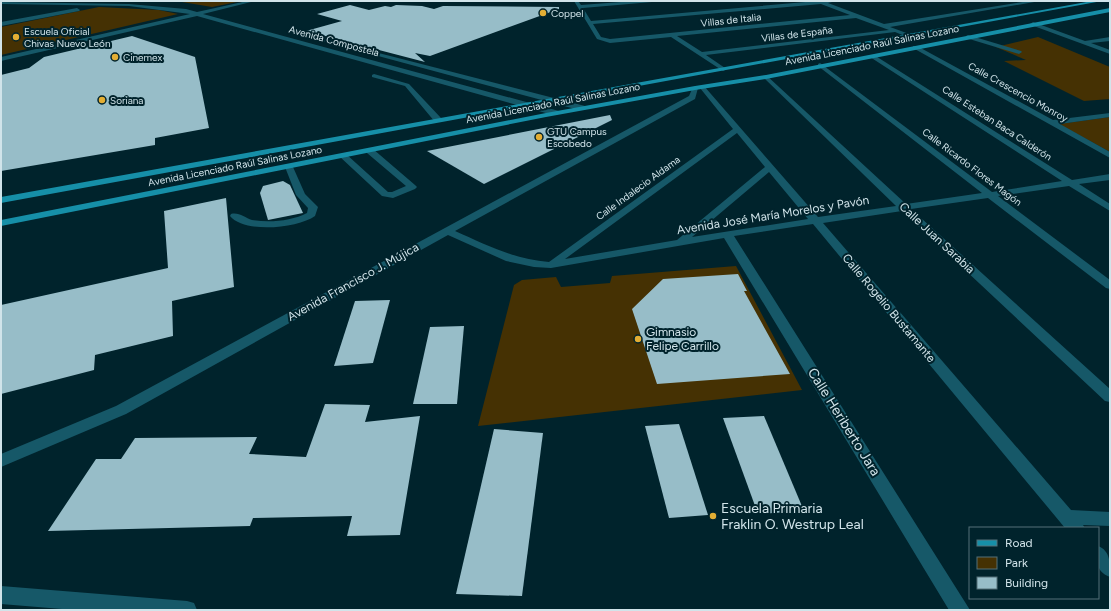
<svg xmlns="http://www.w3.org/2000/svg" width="1111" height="611" font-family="Figtree,sans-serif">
	<rect width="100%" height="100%" fill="#00232c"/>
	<g fill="#453103">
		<path d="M176 1H242L212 7Z"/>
		<path d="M99 7 159 10 178 14 1 55V27Z"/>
		<path d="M1038 37 1110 67V99L1084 101 1004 61 1026 60 996 47Z"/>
		<path d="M1110 117V152L1059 124Z"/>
		<path d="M736 266 802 390 478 426 514 285 522 280 556 277 561 287 610 283 612 276Z"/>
	</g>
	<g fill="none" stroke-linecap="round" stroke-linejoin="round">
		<path fill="#170e00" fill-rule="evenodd" d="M239 1H242L240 3Z"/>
	</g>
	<g fill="#97bdc8">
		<path d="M350 5 369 10 385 6 391 7 396 5 422 6 434 9 443 6 559 7V9L430 56 415 53 425 62 306 31 342 21 317 14Z"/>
		<path d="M132 36 195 57 209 128 155 138V145L1 171V75L29 68 44 57Z"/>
		<path d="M610 115 612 120 484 184 427 151Z"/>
		<path d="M283 181 290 185 303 213 268 220 260 193 263 186Z"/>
		<path d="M226 198 234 287 172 301 173 336 95 355 94 370 1 394V305L168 268 164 211Z"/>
		<path d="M738 274 747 291H744L790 374 657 384 632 309 663 279Z"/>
		<path d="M390 300 373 363 334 366 355 301Z"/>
		<path d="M464 326 457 404H413L430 327Z"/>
		<path d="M325 404 370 405 365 422 420 416 400 535 347 536 352 516 253 518 250 526 48 531 96 459H121L135 438 257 437 249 454 306 457Z"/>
		<path d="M764 416 804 511 758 514 723 418Z"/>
		<path d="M679 424 708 515 669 518 645 426Z"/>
		<path d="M494 429 543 433 522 596 456 594Z"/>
	</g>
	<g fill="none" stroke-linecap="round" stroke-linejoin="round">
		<g fill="#165868" fill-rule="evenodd">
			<path d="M247 1H255L203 14 559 111 560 113 556 115H553L197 16 1 61V57L190 14 129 6 1 4V2L129 4 186 9 197 12Z"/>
			<path d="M574 1H578L581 5 634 1H654L652 2 583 8 591 21 817 1H836L828 3 884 24 1029 1H1040L890 27 912 35V37L910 38 895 32 706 55 725 68V70L723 71 671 37 610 43 597 39ZM821 4 850 15 610 39 601 37 593 24ZM856 18 889 30 702 52 677 36Z"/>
			<path d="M77 8 80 10 79 11 1 26V22Z"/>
			<path d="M1033 22 1085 41 1110 37V41L1091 43 1110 50V54L1031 25 1030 24Z"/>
			<path d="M289 30 585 106 586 108 585 110H579L289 32Z"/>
			<path d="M968 35 1021 51 1022 52 1019 54 966 38V36Z"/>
			<path d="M913 46H917L1053 120 1110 113V117L1060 124 1110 152V158L913 48Z"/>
			<path d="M870 55H874L1072 180 1110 174V180L1079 184 1110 204V211L1069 186 998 196 1110 280V289L1106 288 988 198 911 209 1110 389V402L1105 401 902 211 823 223 1071 510 1110 512V526L1083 525 1085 528H1065L813 224 734 236 970 610H949L724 238 551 268 534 267 506 261 448 235 126 414 1 467V454L116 406 689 96 693 87 698 88 695 99 455 231C487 245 513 259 549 262L733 129 700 88V86H704L818 217 896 206 764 78 763 77 766 75 906 204 982 193 818 66V64L820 63 992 192 1062 181 870 57ZM737 133 765 167 677 240 565 259ZM769 172 808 219 692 237Z"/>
			<path d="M374 74 409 84 441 118V122H435L405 86 372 77V75Z"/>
			<path d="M370 148 373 149 415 185 417 187 415 189 393 198 382 196 339 156 343 153 346 154 388 192H392L406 186 367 153 366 151Z"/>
			<path d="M289 164 293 167 305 194 318 207 315 216C298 228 245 234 230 216L231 214C239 212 245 218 252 220 269 223 292 221 307 213L308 208 296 195 285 167Z"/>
			<path d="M1098 546C1111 551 1110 564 1110 577 1094 571 1098 560 1098 546Z"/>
			<path d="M1 586 187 601 194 603 197 610H74L1 604Z"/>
		</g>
		<g fill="#168fa8" fill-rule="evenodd">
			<path d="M1092 1H1102L1 203V197Z"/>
			<path d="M1110 8V12L766 79 695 90 546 117 1 226V220L546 113 695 86 766 75Z"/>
		</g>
	</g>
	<g fill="#e3ae34" stroke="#00232c" stroke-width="1.5">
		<circle cx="543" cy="13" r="4"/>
		<circle cx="16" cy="37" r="4"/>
		<circle cx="115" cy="57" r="4"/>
		<circle cx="102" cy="100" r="4"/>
		<circle cx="539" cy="137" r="4"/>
		<circle cx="638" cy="339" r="4"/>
		<circle cx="713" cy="516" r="4"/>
	</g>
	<g text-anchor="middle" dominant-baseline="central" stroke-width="4" stroke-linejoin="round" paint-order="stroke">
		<g font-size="10" fill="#d1e4ea" stroke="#00232c" text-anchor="start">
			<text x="551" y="13">Coppel</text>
			<text x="24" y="31">Escuela Oficial<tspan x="24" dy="12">Chivas Nuevo León</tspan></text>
			<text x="123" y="57">Cinemex</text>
			<text x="110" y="100">Soriana</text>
			<text x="547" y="131">GTU Campus<tspan x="547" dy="12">Escobedo</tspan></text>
		</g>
		<g font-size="10" fill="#d1e4ea" stroke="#00232c">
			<text transform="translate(731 20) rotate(-6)">Villas de Italia</text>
			<text transform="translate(797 34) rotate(-7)">Villas de España</text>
			<text transform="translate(334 41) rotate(15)">Avenida Compostela</text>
			<text transform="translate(872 45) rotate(-11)">Avenida Licenciado Raúl Salinas Lozano</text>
			<text transform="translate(1018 92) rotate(29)">Calle Crescencio Monroy</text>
			<text transform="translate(553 103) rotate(-11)">Avenida Licenciado Raúl Salinas Lozano</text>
			<text transform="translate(997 123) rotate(33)">Calle Esteban Baca Calderón</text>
			<text transform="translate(235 166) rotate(-11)">Avenida Licenciado Raúl Salinas Lozano</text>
			<text transform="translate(972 167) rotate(37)">Calle Ricardo Flores Magón</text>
			<text transform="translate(638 188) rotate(-36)">Calle Indalecio Aldama</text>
		</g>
		<g font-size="12" fill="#d1e4ea" stroke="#00232c">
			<text transform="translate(773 215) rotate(-9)">Avenida José María Morelos y Pavón</text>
			<text transform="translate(937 238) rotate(43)">Calle Juan Sarabia</text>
			<text transform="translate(353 282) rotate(-29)">Avenida Francisco J. Mújica</text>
			<text transform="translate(889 308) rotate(50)">Calle Rogelio Bustamante</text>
		</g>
		<g font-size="12" fill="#d1e4ea" stroke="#00232c" text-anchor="start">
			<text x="646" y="332">Gimnasio<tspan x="646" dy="14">Felipe Carrillo</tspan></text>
		</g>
		<g font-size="14" fill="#d1e4ea" stroke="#00232c">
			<text transform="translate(844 422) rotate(58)">Calle Heriberto Jara</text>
		</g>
		<g font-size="14" fill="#d1e4ea" stroke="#00232c" text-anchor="start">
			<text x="721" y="508">Escuela Primaria<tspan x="721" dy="16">Fraklin O. Westrup Leal</tspan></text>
		</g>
	</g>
	<rect width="1111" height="611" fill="none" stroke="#d1e4ea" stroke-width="4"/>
	<rect x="969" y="527" width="130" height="72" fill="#00232c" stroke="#547078"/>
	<rect x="977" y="540" width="20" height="6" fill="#168fa8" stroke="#547078"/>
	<text x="1005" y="547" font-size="12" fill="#d1e4ea">Road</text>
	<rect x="977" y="557" width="20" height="12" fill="#453103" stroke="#547078"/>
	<text x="1005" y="567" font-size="12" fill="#d1e4ea">Park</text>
	<rect x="977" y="577" width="20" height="12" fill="#97bdc8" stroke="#547078"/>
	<text x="1005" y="587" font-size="12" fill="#d1e4ea">Building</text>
</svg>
